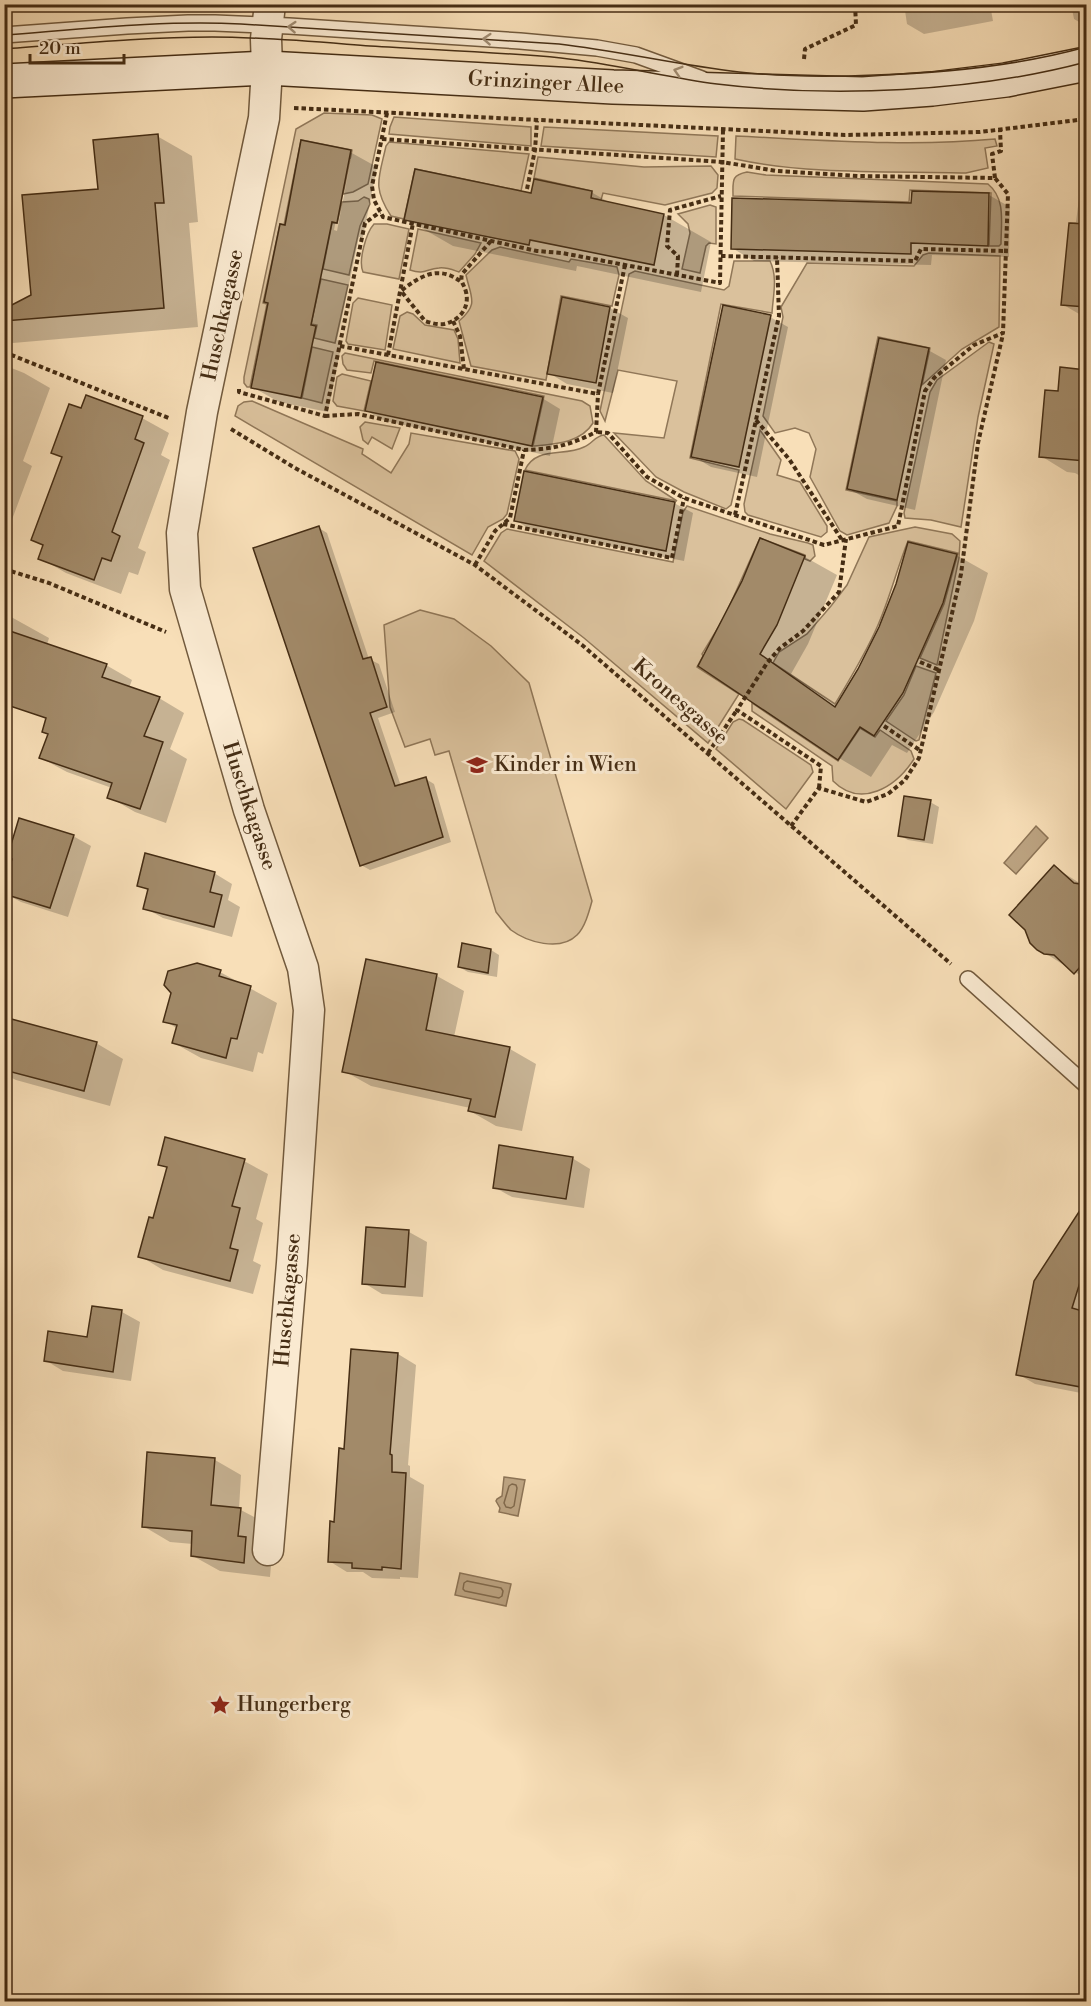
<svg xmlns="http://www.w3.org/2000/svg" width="1091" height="2006" font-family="'Libre Bodoni',serif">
	<rect width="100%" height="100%" fill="#f8dfb8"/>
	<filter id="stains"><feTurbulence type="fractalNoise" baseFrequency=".00333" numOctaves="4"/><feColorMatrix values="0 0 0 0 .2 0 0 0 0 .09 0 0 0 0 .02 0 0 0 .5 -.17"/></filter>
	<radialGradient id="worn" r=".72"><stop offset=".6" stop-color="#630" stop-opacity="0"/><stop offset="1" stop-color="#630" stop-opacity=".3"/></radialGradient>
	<g fill="#dac19c" stroke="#907758" stroke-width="1.5">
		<path d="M324 113 372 115 382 119 368 184 353 192 343 194 352 150 301 140 284 225 280 224 263 303 267 304 250 387H247L244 383V377L296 129Z"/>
		<path d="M394 117 531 127V146L389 134 390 127Z"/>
		<path d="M544 127 718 136 716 157 541 146Z"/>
		<path d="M736 136C822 140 909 147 995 139L997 146 985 148 988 168 966 173C892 171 808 175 735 159Z"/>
		<path d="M389 142 529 154 521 191 415 169 404 219 391 216C372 187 379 178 386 146Z"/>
		<path d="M538 157 644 167 711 166 718 175 717 188 712 193 665 205 603 193 601 200 591 198 592 191 534 178Z"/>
		<path d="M747 172 766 175 988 184C1006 199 1001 222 1001 244L999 246H989L991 193 910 190 909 202 733 196C733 181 731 175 747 172Z"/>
		<path d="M364 197 369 199 370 204 360 226 349 275 323 269 332 223H337L342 202 358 201Z"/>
		<path d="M710 205 716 207V244L709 243 706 246 700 273 682 269 690 233 688 224 678 214Z"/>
		<path d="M374 224H387L409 229 399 279 363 272C358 261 366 233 374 224Z"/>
		<path d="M418 229 481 243 475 254 459 272C453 270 446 267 439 268 426 269 425 275 410 270Z"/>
		<path d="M500 247 569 262 571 259 617 267 619 275 612 306 561 296 546 380 471 366 459 321C479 304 471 298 466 275L492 250Z"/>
		<path d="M929 253 1000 256 999 327 962 349 922 385 930 348 878 337 846 490 897 501V506L889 523 847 535 840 531 810 477 816 449 809 433 795 428 775 433 763 416 783 317 781 307 807 263 914 266 923 255Z"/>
		<path d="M734 261H770C778 277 773 296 772 313L721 304 690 458 739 470 731 505 726 509 684 492 656 477 614 433 664 438 677 381 618 370 605 421 600 411 629 274 635 271 724 290 729 286Z"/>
		<path d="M321 279 348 285 335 343 314 338 317 325 311 324Z"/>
		<path d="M358 298 392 305 385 350 348 344 346 341 353 303Z"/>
		<path d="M407 312 413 314 425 325 454 330 458 339 460 363 393 349 400 316Z"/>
		<path d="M989 342 994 344 978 417 961 527 931 520 905 518 904 513 930 392 937 380Z"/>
		<path d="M312 347 333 352 322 403 302 398Z"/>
		<path d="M345 353 582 401 590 406 593 423C581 443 555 444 533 446L544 396 374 361 371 373 347 370 343 364 342 356Z"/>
		<path d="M342 374 371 381 364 411 337 406 333 401 337 377Z"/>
		<path d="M252 401 363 449 362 454 391 473 409 444 411 433 515 451 519 459 507 514 503 519 488 527 472 555 235 416 238 406 244 402Z"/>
		<path d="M365 422 400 428 392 449 372 437 368 444 363 440 360 427Z"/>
		<path d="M760 430 781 460 777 475 800 482 827 526V532L821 537 748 515 745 512 744 504Z"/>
		<path d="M604 435 646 481 677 501 525 470C536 446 564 457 584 447 592 444 595 436 604 435Z"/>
		<path d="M687 506 770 534 808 543 813 545 815 556 810 561 805 559V555L760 538 724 618 702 654 703 656 697 667 739 694 708 743 584 638 484 561 501 533 507 529 673 562 683 512Z"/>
		<path d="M915 527 952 534 960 541 959 558 937 665 920 658 944 604 958 553 908 541C897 568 890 598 878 625 866 653 850 679 835 704L773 663 779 652 807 634 831 606 847 585 869 537Z"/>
		<path d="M420 610 454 619 491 646 529 683 592 901C589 912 585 927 577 935 560 952 527 942 511 930 506 925 501 918 496 912L449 751 435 755 430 739 405 747 390 707 384 625Z"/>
		<path d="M916 666 936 673 919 740 916 741 886 721 904 695Z"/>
		<path d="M752 703 838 761 860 728 875 737 880 730 911 751 914 759C896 787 861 809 833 781L832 766 752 711Z"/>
		<path d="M739 719 743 720 811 765 813 772 786 809 716 749 733 722Z"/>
	</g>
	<g fill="#bba280" stroke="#8c7355" stroke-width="1.5">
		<path d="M1036 826 1048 838 1016 874 1004 863Z"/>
		<path d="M504 1477 525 1480 518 1516 499 1512 500 1508 496 1501 497 1499 502 1496Z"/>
		<path d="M460 1573 511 1584 506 1606 455 1595Z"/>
	</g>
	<g fill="#0003" fill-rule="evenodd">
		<path d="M904 4H990L993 21 924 34 907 24Z"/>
		<path d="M1071 4H1086V26L1074 19Z"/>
		<path d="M157 136 192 156 198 222 189 223 198 327 13 343 4 338V311L32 296 100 191Z"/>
		<path d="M350 152 377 167 363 237H359L337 340 342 342 328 412 279 402 252 387 269 304 265 302 286 227ZM348 159H351L337 231 334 230Z"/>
		<path d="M591 192 612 204 664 215 711 242 701 292 577 266 576 271 453 246 406 219 532 195Z"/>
		<path d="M914 193 989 195 1010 207 1009 257 932 255 931 265 754 261 732 248 913 204Z"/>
		<path d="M1079 198 1086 199V318L1062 304 1070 222H1076Z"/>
		<path d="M610 308 628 318 613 393 567 384 549 373Z"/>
		<path d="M770 317 788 327 757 477 711 467 693 456Z"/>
		<path d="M928 350 946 360 915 510 867 499 849 489Z"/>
		<path d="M4 365 24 373 50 388 23 461 32 466 4 541Z"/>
		<path d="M1062 369 1086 371V479L1075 473 1067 472 1041 456 1060 393Z"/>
		<path d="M87 397 142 418 169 433 161 455 170 460 138 548 146 552 138 575 129 572 121 594 66 573 40 558 44 546 33 540 63 458 53 452 81 410Z"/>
		<path d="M542 398 560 409 550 456 385 421 367 411Z"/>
		<path d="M674 503 693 513 684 561 533 531 515 520Z"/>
		<path d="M319 528 327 533 369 659 379 664 395 712 378 718 401 786 426 779 434 784 451 842 370 870 361 865Z"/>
		<path d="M761 540 805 557 837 575 808 644 791 674 837 706 956 555 988 573 974 621 934 712 907 753 892 745 871 777 839 758 700 666 743 582Z"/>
		<path d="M4 613 49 638 47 645 106 665 132 680 129 688 159 698 184 713 170 749 187 759 166 823 135 812 109 797 112 788 67 772 41 758 49 734 47 720 4 695Z"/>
		<path d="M930 802 939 807 933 844 908 840 899 835Z"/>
		<path d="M73 836 91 846 68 917 21 902 4 893 14 860Z"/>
		<path d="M1054 867 1086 887V979L1037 948 1026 929Z"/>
		<path d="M214 873 232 884 228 900 240 907 232 937 163 918 145 908 149 891 138 885Z"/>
		<path d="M491 950 499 955 497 977 468 972 459 967Z"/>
		<path d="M367 960 437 976 464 991 454 1037 510 1049 536 1064 522 1131 496 1126 470 1111V1108L371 1086 344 1071Z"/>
		<path d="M220 972 277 1003 263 1054 258 1052 253 1072 201 1058 174 1043 178 1029 165 1021Z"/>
		<path d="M4 1018 96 1043 123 1059 110 1106 16 1080 4 1074Z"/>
		<path d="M572 1158 590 1169 584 1208 512 1197 494 1187Z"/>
		<path d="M244 1161 268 1174 256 1219 263 1223 253 1261 261 1265 253 1294 163 1270 140 1256 154 1220 168 1169 160 1164Z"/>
		<path d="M1081 1213 1086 1215V1394L1035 1384 1018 1374Z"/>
		<path d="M409 1232 427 1242 423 1297 382 1294 364 1283Z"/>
		<path d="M122 1312 140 1322 131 1381 63 1371 45 1360 89 1339Z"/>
		<path d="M353 1351 398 1354 416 1365 408 1465 410 1466V1477L424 1485 418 1578 400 1577V1579L372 1578 363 1572H347L329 1561 345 1450Z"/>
		<path d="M215 1460 241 1475 239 1509 267 1524 272 1554 270 1577 220 1571 193 1556V1544L170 1542 143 1526Z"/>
	</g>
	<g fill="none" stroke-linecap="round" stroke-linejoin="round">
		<g stroke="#80684a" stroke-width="1.5">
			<path d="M512 1484 516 1485 517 1488 514 1506 511 1508 506 1507 504 1503 509 1486Z"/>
			<path d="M467 1581 501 1588 503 1591 502 1596 499 1598 465 1591 463 1589 464 1583Z"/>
		</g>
	</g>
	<g fill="#a28a69" stroke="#452d14" stroke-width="1.5">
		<path d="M158 134 164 203H155L164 308 4 321V309L31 295 22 195 98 189 93 140Z"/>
		<path d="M301 140 351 150 337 223 332 222 311 325 316 326 301 398 251 388 268 303 264 302 280 224 285 225Z"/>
		<path d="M415 169 531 193 534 179 592 191 591 198 664 214 654 265 530 240 529 245 404 220Z"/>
		<path d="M912 191 989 193 988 246 911 243V254L731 249 732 198 911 203Z"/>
		<path d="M1069 223 1086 224V307L1061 305Z"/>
		<path d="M562 297 610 307 596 383 547 374Z"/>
		<path d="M723 305 771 315 739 467 691 457Z"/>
		<path d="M879 338 929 348 897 500 847 489Z"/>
		<path d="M376 362 543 397 532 446 365 411Z"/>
		<path d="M1060 367 1086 370V461L1039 457 1045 390 1058 391Z"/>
		<path d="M86 395 143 416 135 439 144 443 112 532 120 536 111 561 102 558 94 580 38 559 43 545 31 540 62 457 51 453 69 404 81 408Z"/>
		<path d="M524 471 675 502 666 551 514 521Z"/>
		<path d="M319 526 363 659 371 657 387 707 370 713 395 786 426 777 443 837 360 866 253 548Z"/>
		<path d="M760 538 805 556 777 625 760 654 835 707 858 669 879 627 896 584 908 542 957 554 943 603 903 693 874 736 860 727 838 760 698 666 742 581Z"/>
		<path d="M4 629 107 664 102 677 160 697 144 736 163 742 140 809 107 798 112 783 39 758 48 734 42 732 46 718 4 704Z"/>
		<path d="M904 796 931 800 924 840 898 836Z"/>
		<path d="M19 818 74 835 50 908 4 894V884L12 859 7 858Z"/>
		<path d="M145 853 215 872 210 892 222 895 214 927 143 909 148 889 137 886Z"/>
		<path d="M1054 865 1074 883 1086 885V960L1074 974 1054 955 1044 954 1037 950 1030 943 1025 930 1009 915Z"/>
		<path d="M462 943 491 949 488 973 458 967Z"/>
		<path d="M366 959 437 974 426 1030 510 1047 495 1117 468 1111 471 1099 342 1072Z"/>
		<path d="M197 963 221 970 219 976 251 986 237 1039 231 1038 226 1058 172 1043 177 1025 163 1022 171 993 164 985 168 971Z"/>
		<path d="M4 1017 97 1042 84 1091 4 1070Z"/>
		<path d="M165 1137 245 1159 232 1206 240 1208 230 1248 238 1250 230 1281 138 1257 149 1217 153 1218 167 1167 158 1165Z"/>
		<path d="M499 1145 573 1157 566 1199 493 1188Z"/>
		<path d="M1086 1201V1263L1072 1308 1086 1312V1388L1016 1375 1034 1281Z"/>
		<path d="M366 1227 409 1230 405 1287 362 1284Z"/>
		<path d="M92 1306 122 1310 113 1372 44 1361 48 1331 87 1337Z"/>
		<path d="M351 1349 398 1353 390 1454 392 1455V1472L406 1473 401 1569 382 1567V1570L352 1568V1563L328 1562 330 1521 334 1522 339 1448 344 1449Z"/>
		<path d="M147 1452 215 1458 211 1505 241 1508 238 1536 246 1537 244 1563 191 1556 192 1531 142 1527Z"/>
	</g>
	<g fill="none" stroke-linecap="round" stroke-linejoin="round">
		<g stroke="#725a3d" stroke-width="18">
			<g id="lane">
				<path d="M4 35 127 26 188 23H215L289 26 520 41 597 48 636 55 702 79"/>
				<path d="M968 979 1086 1085"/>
			</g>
		</g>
		<g stroke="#725a3d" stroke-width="33">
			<path id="street" d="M268 1550 292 1263 309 1010 303 968 249 810 185 589 182 533 202 412 264 118 267 68 266 39 270 4"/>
		</g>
		<g stroke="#452d14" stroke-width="36">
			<path id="secondary" d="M4 81 267 68 613 87 863 94 932 89 1006 80 1086 64"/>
		</g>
		<g stroke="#452d14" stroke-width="4" stroke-dasharray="4.5 3" stroke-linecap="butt">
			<path d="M804 59 805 49 856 25 855 4"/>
			<path d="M294 108 845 135 980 132 1086 119"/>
			<path d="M387 113 372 186 374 200 383 217 537 251 562 253 720 283 723 130"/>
			<path d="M382 139 722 162 777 171 858 176 995 178 1008 194 1003 333 974 345 934 378 925 391 898 526 824 545 684 498 647 477 608 433 596 432"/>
			<path d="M995 178 992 154 1001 151 1000 130"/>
			<path d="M527 189 535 150 537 121"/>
			<path d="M721 256 915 261 921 249 1006 251"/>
			<path d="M677 275 678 256 667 246 670 210 721 196"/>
			<path d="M460 281C438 265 420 276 401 291L425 321C431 323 438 325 444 324 459 321 470 308 466 292 464 284 460 282 462 274L491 241"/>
			<path d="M453 321 460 336 464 369"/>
			<path d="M340 346 598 394 625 265"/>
			<path d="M4 352 171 419"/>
			<path d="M388 355 413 223"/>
			<path d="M239 389V392L325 416 365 223 380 212"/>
			<path d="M325 416 358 414 524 450C554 449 570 445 596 432L598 394"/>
			<path d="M756 420 789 459 842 540"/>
			<path d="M231 429 295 468 475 565 582 645 951 964"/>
			<path d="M735 515 779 316 777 257"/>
			<path d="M503 524 672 558 684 498"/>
			<path d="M475 565 495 531 510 518 524 450"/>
			<path d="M4 569 49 583 166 632"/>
			<path d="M920 662 939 670"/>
			<path d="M884 726 921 751"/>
			<path d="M708 753 737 710"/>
			<path d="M819 788 821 766 737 710 767 663 780 648 803 631 839 592 846 539"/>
			<path d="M791 826 819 788 866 802 888 794 905 780 919 758 961 574 978 443 1003 334"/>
		</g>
		<use href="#lane" stroke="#faead1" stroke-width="15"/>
		<use href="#street" stroke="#faead1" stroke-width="30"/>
		<use href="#secondary" stroke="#faead1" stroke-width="33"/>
		<g stroke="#452d14" stroke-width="1.5">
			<path d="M4 35C83 29 162 20 241 24L559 44C619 51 678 65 739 72 784 77 829 77 875 75 947 73 1017 66 1086 47"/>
			<path d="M4 49C73 44 143 37 212 37 264 37 318 42 370 46 434 50 498 52 561 58 614 64 665 77 717 84 833 98 974 92 1086 62"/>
		</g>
	</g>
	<defs><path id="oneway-chevron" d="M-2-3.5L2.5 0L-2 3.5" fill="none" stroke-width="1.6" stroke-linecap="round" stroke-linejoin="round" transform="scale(1.5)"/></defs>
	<g stroke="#a08c72">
		<use href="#oneway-chevron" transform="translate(292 27) rotate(-176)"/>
		<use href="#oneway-chevron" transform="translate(487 39) rotate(-176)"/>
		<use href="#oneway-chevron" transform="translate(678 71) rotate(-163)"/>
	</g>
	<defs>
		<g id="school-bare" transform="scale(1.62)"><path d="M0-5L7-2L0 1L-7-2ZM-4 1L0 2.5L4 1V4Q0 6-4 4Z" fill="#8f2418" stroke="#faead1" stroke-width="2.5" paint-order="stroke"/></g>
		<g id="sight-bare" transform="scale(1.62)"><path d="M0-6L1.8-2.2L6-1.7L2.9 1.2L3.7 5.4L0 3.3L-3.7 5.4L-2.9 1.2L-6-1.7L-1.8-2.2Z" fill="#8f2418" stroke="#faead1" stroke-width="2.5" paint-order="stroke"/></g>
	</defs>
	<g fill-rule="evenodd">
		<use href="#school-bare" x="477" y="765"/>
		<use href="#sight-bare" x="220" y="1705"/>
	</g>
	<g text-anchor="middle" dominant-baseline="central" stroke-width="6" stroke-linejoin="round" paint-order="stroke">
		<g font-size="21" fill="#452d14" stroke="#faead1">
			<text transform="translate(546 83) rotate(3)">Grinzinger Allee</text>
			<text transform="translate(223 315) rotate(-78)">Huschkagasse</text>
			<text transform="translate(680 702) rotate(41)">Kronesgasse</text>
			<text transform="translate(249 806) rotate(72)">Huschkagasse</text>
			<text transform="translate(288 1300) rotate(-85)">Huschkagasse</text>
		</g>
		<g font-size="21" fill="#452d14" stroke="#faead1" text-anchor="start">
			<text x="494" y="765">Kinder in Wien</text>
			<text x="237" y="1705">Hungerberg</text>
		</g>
	</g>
	<rect width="1091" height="2006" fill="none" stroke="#f8dfb8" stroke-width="24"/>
	<rect x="6" y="6" width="1079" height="1994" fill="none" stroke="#452d14" stroke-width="3"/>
	<rect x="12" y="12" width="1067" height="1982" fill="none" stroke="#452d14" stroke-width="1.5"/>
	<path d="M30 54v9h94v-9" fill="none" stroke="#452d14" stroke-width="3"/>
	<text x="39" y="54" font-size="18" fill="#452d14" stroke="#faead1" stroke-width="4.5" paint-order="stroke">20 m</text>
	<rect width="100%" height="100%" filter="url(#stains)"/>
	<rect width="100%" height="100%" fill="url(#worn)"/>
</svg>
